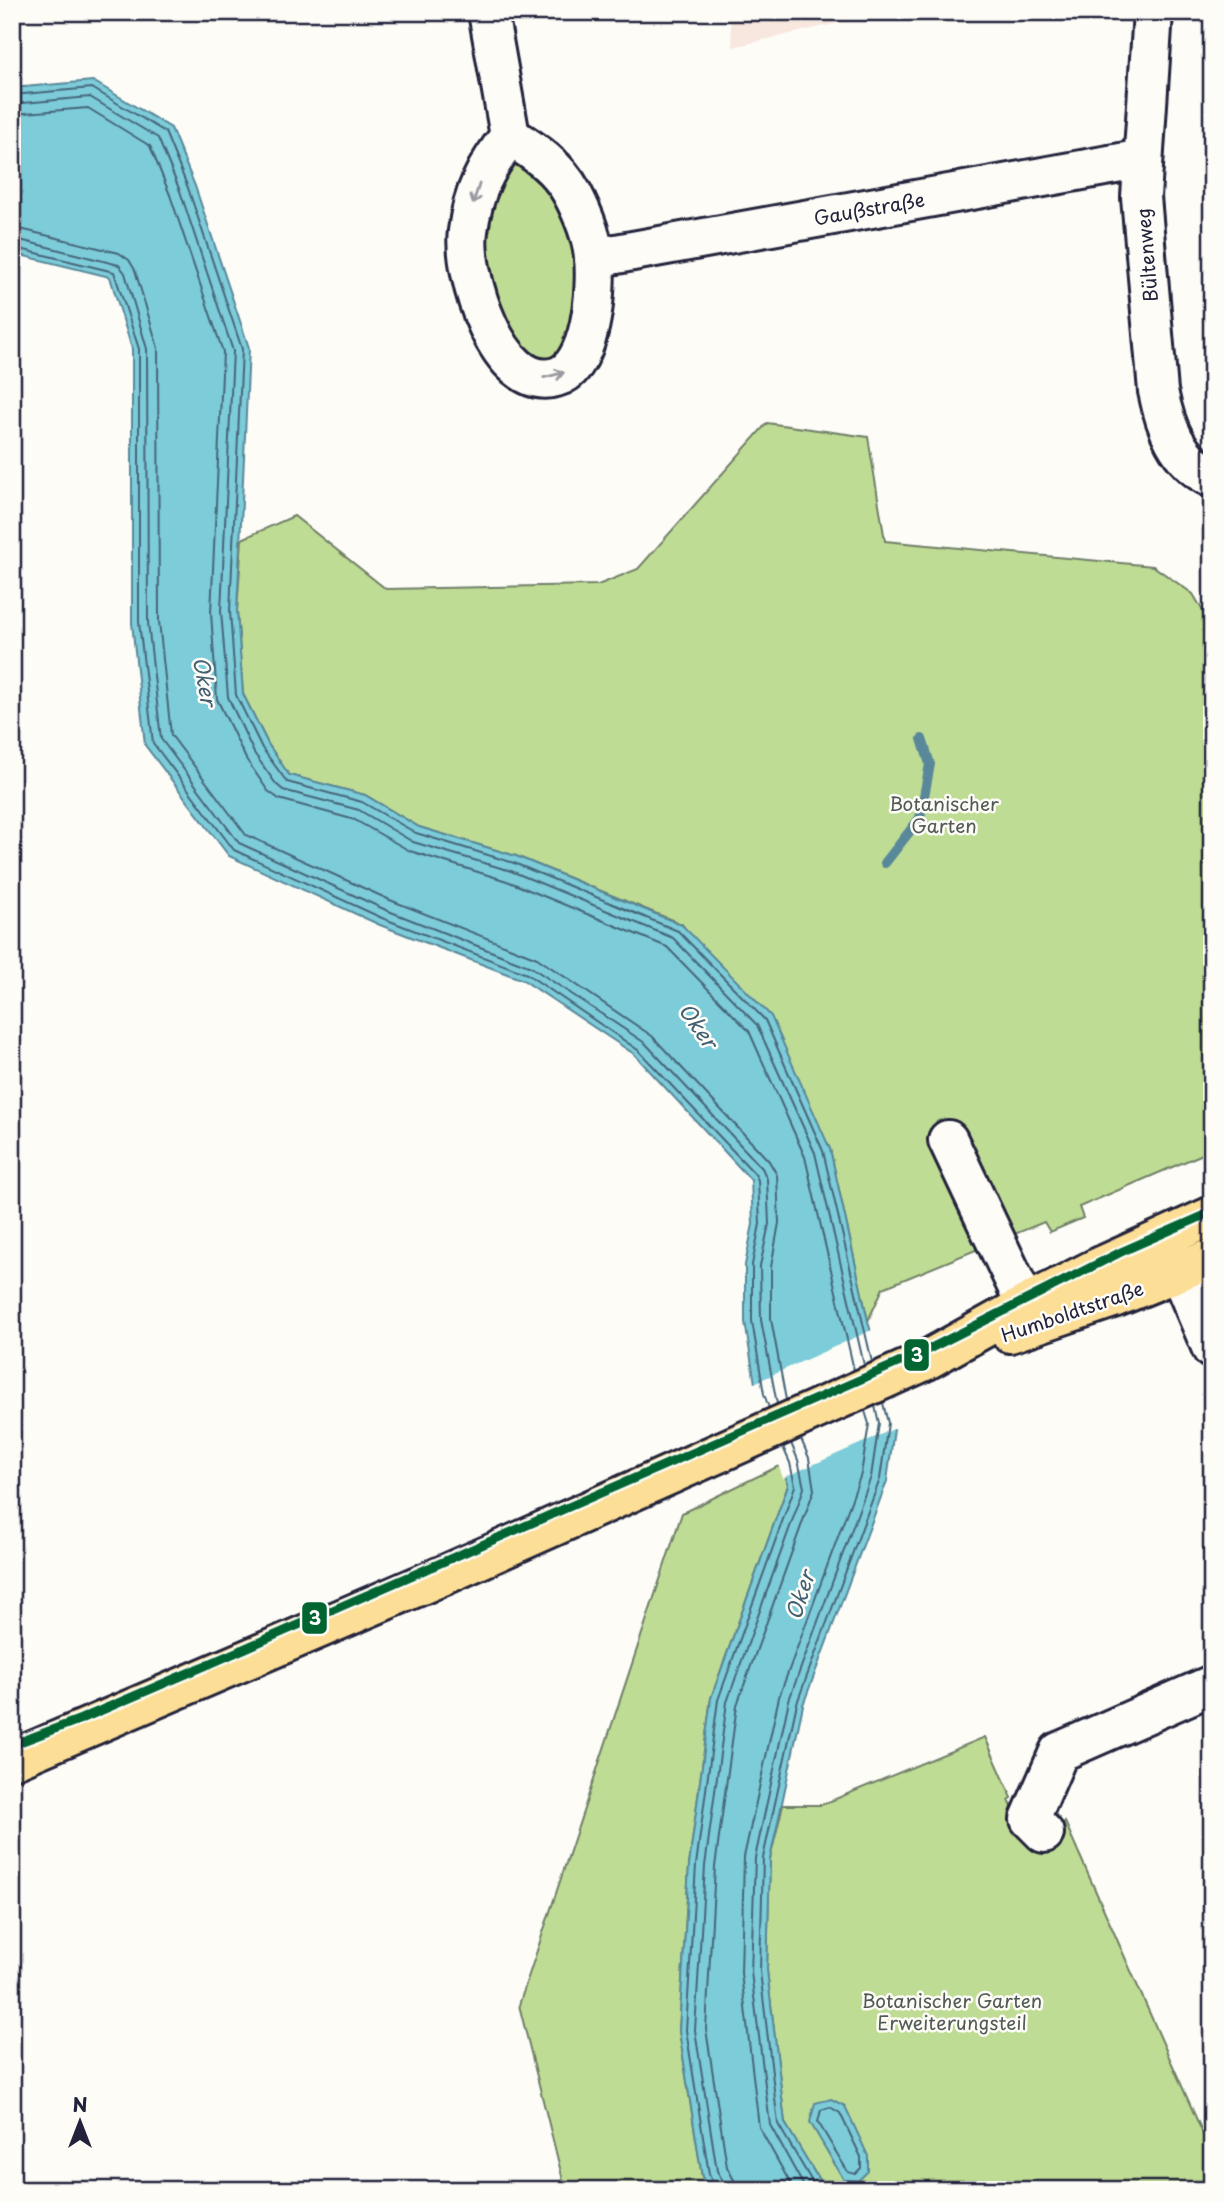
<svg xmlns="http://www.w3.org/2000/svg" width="1224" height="2202" font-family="'Playpen Sans',sans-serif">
	<rect width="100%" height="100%" fill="#fdfcf7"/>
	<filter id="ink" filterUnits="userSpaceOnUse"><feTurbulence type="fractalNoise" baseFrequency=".0143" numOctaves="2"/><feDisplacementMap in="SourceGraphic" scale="14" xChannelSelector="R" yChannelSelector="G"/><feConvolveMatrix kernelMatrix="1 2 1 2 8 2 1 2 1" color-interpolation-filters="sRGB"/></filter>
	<g filter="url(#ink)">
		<path fill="#f8e7de" d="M729 12H886L733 47Z"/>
		<g fill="#bfdc94" stroke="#707f68" stroke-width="2">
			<path d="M516 165C551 171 572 231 578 262 581 278 572 324 570 343L546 365 515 349 479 259 501 169Z"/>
			<path d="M767 423 868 437 885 541 1153 566 1193 594 1210 623 1212 631V1150L1079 1207 1083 1218 1050 1232 1044 1222 883 1288 868 1321 830 1149 682 924 516 856 419 827 365 795 289 775 268 744 243 694 237 611 242 539 294 516 386 589 598 585 638 569Z"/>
			<path d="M783 1464 788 1485 711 1698 689 1865 679 2031 702 2177 710 2190H546L564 2184 519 2005 682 1513Z"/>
			<path d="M985 1737 1012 1798 1009 1800 1016 1816 1044 1833 1065 1822 1212 2154V2190H825L785 2123 767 1970 770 1859 783 1805H821Z"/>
		</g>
		<g fill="#7dccd9" stroke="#59889a" stroke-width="2">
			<path d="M93 81 171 128 195 186 249 348 237 611 243 694 268 744 289 775 365 795 419 827 516 856 682 925 771 1016 830 1149 868 1321 895 1422 887 1481 803 1705 770 1859 767 1970 785 2123 825 2190H710L702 2177 679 2031 689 1865 711 1698 788 1485 783 1464 757 1396 745 1322V1265L753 1224 751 1180 634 1054 523 980 380 925 229 856 145 745 132 623V349L110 277 12 253V88Z"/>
			<path d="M831 2099 845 2106 868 2156V2171L858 2181 844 2180 810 2122 815 2103Z"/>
		</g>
		<path fill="#fdfcf7" d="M874 1329 899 1421 898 1427 783 1478 754 1397 752 1384Z"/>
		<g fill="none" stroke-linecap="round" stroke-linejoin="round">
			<g stroke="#46667a" stroke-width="2">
				<path d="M12 95 92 88 165 132 188 188 242 349 230 611 236 695 262 748 287 782 362 802 416 833 514 863 678 931 765 1020 823 1151 872 1362"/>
				<path d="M12 104 90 97 158 138 180 191 233 351 221 611 228 697 254 753 276 784 283 790 359 810 413 842 511 871 673 938 757 1025 815 1153 864 1365"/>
				<path d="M12 114 88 108 150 146 170 195 223 352 211 613 217 699 246 759 268 791 279 799 355 820 410 851 507 881 667 947 749 1031 805 1157 854 1370"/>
				<path d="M12 227 119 253 129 260 135 270 158 348 159 621 171 735 246 835 390 900 537 958 652 1036 769 1161 777 1175 779 1223 771 1267V1319L786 1400"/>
				<path d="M12 238 119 265 125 273 147 349 148 622 161 739 239 843 386 910 531 967 645 1043 762 1168 767 1179 769 1224 760 1266 761 1320 777 1404"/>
				<path d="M12 247 114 272 139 349V622L153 743 234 850 382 918 527 974 638 1050 755 1174 758 1180 760 1224 752 1265V1321L764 1394 769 1408"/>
				<path d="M830 2107 840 2113 861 2157V2168L855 2174 848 2172 818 2122 821 2110Z"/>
				<path d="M715 2190 709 2174 686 2030 696 1865 718 1700 795 1486 790 1463 783 1447"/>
				<path d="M724 2190 723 2181 717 2171 695 2030 705 1866 727 1702 804 1488 798 1460 791 1443"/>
				<path d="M735 2190 734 2180 727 2167 706 2029 715 1867 737 1705 814 1490 809 1458 801 1439"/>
				<path d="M794 2190 759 2127 741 1973 744 1857 779 1697 861 1474 869 1424 865 1411"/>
				<path d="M806 2190 770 2125 751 1972 755 1858 789 1700 871 1477 879 1423 875 1406"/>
				<path d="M817 2190 778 2124 760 1971 763 1858 797 1703 880 1479 888 1423 883 1403"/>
			</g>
			<path stroke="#59889a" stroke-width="10" d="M885 863 920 818 930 764 922 739"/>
			<g stroke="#22223b" stroke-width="44">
				<g id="minor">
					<path d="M488 12 510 136C486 167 473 191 468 231 462 272 498 394 556 377 592 367 597 288 594 257 592 235 582 212 572 193 558 167 534 151 510 136"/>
					<path d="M1153 12 1141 197 1158 391C1165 426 1177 460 1212 478"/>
					<path d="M594 258 1143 159"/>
					<path d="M948 1140 1026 1305"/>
					<path d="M1166 1241 1212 1349"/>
					<path d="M1044 1833 1030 1819 1059 1752 1212 1685"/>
				</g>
			</g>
			<g stroke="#22223b" stroke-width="44">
				<g id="major">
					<path d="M1010 1333 1116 1297 1212 1258"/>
					<path d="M12 1760 449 1573 925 1361 1036 1299 1097 1268 1212 1216"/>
				</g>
			</g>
			<use href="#minor" stroke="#fdfcf7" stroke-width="38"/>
			<use href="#major" stroke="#fcde96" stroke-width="38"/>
			<g stroke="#fdfcf7" stroke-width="14">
				<path id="tram-1" d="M12 1745 81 1719 216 1661 921 1353 1123 1251 1212 1212"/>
			</g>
			<use href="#tram-1" stroke="#006531" stroke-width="9"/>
		</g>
		<defs><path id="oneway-shaft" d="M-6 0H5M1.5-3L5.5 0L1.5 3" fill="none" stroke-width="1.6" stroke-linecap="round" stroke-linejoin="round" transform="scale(1.75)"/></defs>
		<g stroke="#9a9aa2">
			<use href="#oneway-shaft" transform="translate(476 194) rotate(108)"/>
			<use href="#oneway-shaft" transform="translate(554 375) rotate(-14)"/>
		</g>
	</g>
	<g text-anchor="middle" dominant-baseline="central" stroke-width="5" stroke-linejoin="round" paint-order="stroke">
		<g font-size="19" fill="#22223b" stroke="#fdfcf7">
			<text transform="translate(869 208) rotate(-10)">Gaußstraße</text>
			<text transform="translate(1146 255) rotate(-95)">Bültenweg</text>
			<text transform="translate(1072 1311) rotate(-19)">Humboldtstraße</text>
		</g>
		<g font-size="19" fill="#515a56" stroke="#fdfcf7">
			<text x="944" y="803">Botanischer<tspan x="944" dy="22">Garten</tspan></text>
			<text x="952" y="2000">Botanischer Garten<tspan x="952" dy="22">Erweiterungsteil</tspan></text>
		</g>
		<g font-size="21" font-style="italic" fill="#425e72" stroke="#fdfcf7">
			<text transform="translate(206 681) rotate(80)">Oker</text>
			<text transform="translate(699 1025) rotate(55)">Oker</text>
			<text transform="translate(799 1595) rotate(-72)">Oker</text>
		</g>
	</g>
	<g stroke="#fdfcf7" stroke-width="2.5">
		<rect x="903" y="1338" width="27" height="34" rx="7" fill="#006531"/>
		<rect x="301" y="1601" width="27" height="34" rx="7" fill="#006531"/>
	</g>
	<g font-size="19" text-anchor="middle" font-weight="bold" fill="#fff">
		<text x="917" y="1362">3</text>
		<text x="315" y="1625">3</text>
	</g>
	<rect width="1224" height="2202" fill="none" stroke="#fdfcf7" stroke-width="42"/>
	<rect x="21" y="21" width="1182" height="2160" fill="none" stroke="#22223b" stroke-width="2.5" filter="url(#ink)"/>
	<g transform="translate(80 2122)" stroke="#fdfcf7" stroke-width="5" paint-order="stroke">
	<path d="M0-5L12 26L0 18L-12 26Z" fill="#22223b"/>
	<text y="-10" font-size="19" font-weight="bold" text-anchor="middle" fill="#22223b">N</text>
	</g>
</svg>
